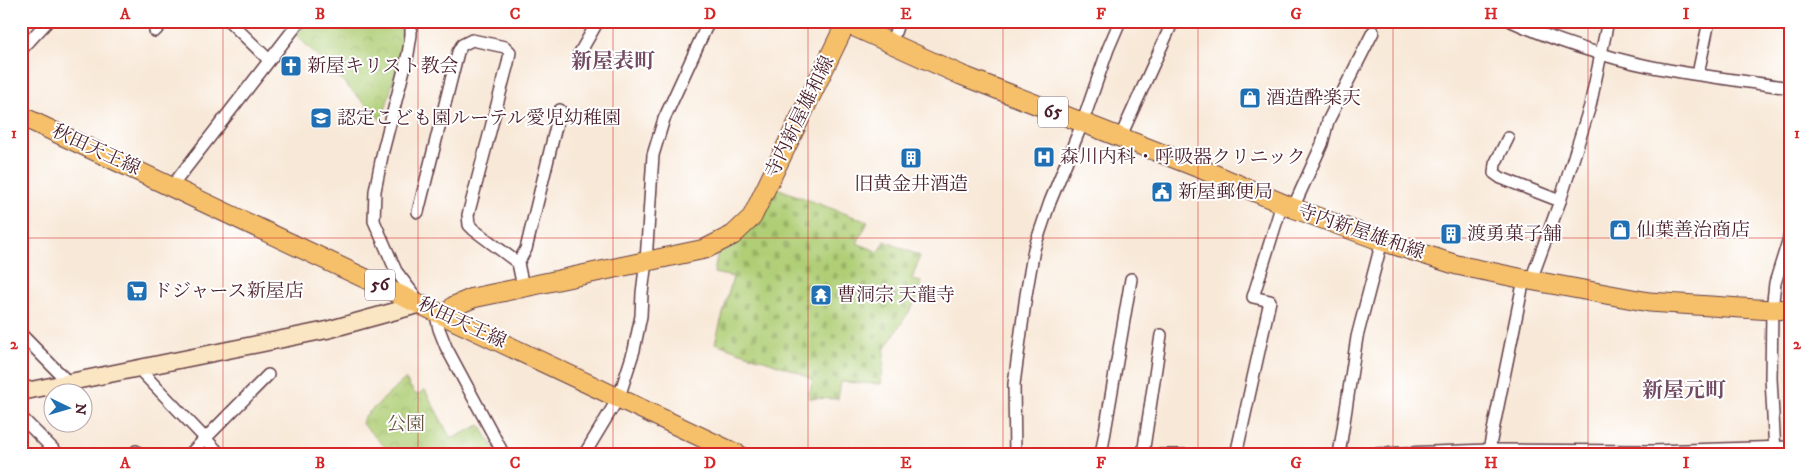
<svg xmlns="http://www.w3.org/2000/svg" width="1811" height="476" font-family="'IM FELL DW Pica','Noto Serif JP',serif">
	<defs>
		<pattern id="cemetery-stones" width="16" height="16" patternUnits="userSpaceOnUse" patternTransform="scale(1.25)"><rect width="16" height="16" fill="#afce75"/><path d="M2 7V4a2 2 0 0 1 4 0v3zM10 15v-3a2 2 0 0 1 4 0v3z" fill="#98b065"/></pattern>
		<pattern id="park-crowns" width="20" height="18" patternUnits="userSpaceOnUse" patternTransform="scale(1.25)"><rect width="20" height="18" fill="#afce75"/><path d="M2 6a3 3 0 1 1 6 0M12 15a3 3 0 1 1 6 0" fill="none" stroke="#98b065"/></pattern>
	</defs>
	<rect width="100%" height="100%" fill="#fff"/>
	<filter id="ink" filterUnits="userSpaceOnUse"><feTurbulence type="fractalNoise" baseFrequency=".02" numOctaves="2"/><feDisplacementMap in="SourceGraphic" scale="10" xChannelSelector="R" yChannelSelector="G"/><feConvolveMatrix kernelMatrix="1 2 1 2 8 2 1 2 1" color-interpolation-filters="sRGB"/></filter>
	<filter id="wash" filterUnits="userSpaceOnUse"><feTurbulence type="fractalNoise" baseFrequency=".0096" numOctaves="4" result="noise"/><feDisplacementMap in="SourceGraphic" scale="20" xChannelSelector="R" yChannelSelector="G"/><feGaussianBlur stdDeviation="1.12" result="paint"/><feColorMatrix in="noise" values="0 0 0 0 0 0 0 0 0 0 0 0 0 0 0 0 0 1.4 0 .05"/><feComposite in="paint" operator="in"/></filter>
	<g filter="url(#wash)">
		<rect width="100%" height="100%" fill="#f8e8d7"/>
		<path fill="url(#cemetery-stones)" stroke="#7c7650" d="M771 186 868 222 857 243 879 252 885 241 920 256 912 279 921 282 916 301 885 348 881 384 841 382 838 399 808 398 813 380 798 372 715 343 733 277 714 273 718 250Z"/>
		<g fill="url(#park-crowns)" stroke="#7c7650">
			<path d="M307 21H401L402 50 382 121 296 35Z"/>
			<path d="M405 379 416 395 425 390 451 439 480 425 498 455H393L362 424 364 417Z"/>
		</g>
	</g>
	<g filter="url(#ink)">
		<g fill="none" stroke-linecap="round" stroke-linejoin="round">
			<g stroke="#643d45" stroke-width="14">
				<g id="street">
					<path d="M229 21 269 60"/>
					<path d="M411 21V35L408 54 383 151 375 191 374 221 396 271 418 300"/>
					<path d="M1511 21C1540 34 1570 45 1601 54 1662 73 1727 78 1790 88"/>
					<path d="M155 31 165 21"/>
					<path d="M891 44 899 21"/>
					<path d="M21 50 48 21"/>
					<path d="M578 56 598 21"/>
					<path d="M1698 74 1709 21"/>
					<path d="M1120 138 1173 21"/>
					<path d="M1508 138 1495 164 1494 173 1501 178 1560 201"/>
					<path d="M172 186 300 21"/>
					<path d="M1293 208 1322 144 1328 121 1373 32"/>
					<path d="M418 212 458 52 462 45 472 40 505 47 510 52 508 63 468 215 469 225 474 230 518 263 523 287"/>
					<path d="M518 263 526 249 560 110"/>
					<path d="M1531 280 1560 201 1590 106 1608 21"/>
					<path d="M435 311 439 329 446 347 504 455"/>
					<path d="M21 334 68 382"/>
					<path d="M138 368 221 455"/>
					<path d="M21 417 59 455"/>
					<path d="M1489 450 1524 279"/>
					<path d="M136 451 140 455"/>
					<path d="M1775 453 1771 378 1772 310 1775 283 1790 235"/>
					<path d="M1143 454 1161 335"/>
					<path d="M189 455 268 375"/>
					<path d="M584 455 619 397 634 350 641 316 642 293 646 261 653 155 664 119 709 21"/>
					<path d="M705 455 711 442"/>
					<path d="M1015 455 1014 384 1026 295 1034 249 1050 202 1082 124 1108 49 1120 21"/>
					<path d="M1101 455 1131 279"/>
					<path d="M1133 455H1241"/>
					<path d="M1236 455 1270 301 1253 297 1282 204"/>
					<path d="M1339 455 1357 337 1382 241"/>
					<path d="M1347 455 1489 450 1653 451 1790 447"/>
				</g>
			</g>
			<g stroke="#643d45" stroke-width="19">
				<path id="secondary" d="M21 392 327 330 421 304"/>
			</g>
			<g stroke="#643d45" stroke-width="21">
				<g id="primary">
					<path d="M21 116 739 455"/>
					<path d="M448 317 454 306 473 298 705 249 733 235 752 217 846 23 961 75 1204 170 1293 208 1382 241 1457 265 1524 279 1649 302 1772 310 1790 309"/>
				</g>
			</g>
			<use href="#street" stroke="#fff" stroke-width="11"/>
			<use href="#secondary" stroke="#fbe6c4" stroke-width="16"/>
			<use href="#primary" stroke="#f6c06b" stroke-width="19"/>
		</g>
	</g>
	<path fill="none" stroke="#d62828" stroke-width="1" stroke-opacity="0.55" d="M223 21V455M418 21V455M613 21V455M808 21V455M1003 21V455M1198 21V455M1393 21V455M1588 21V455M21 238H1790"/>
	<defs>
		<g id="church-square" transform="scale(1.125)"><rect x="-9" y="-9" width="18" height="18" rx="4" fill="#1f6fb2" stroke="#fff"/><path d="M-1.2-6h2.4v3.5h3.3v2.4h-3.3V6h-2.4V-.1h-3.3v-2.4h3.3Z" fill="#fff"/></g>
		<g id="shop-square" transform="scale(1.125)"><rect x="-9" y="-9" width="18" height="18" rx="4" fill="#1f6fb2" stroke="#fff"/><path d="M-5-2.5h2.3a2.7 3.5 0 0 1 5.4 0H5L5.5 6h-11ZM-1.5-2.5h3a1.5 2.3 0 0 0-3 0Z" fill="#fff"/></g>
		<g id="school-square" transform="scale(1.125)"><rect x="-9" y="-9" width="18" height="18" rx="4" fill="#1f6fb2" stroke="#fff"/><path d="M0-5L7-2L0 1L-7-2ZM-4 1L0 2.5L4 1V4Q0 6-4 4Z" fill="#fff"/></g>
		<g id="hospital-square" transform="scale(1.125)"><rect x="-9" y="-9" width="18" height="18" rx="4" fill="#1f6fb2" stroke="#fff"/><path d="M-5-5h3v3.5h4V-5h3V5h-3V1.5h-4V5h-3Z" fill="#fff"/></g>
		<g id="building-square" transform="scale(1.125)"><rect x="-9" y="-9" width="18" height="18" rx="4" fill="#1f6fb2" stroke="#fff"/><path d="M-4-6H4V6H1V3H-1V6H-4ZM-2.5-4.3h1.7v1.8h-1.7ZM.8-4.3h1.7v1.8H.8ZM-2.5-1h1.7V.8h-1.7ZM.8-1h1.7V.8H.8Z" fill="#fff"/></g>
		<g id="civic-square" transform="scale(1.125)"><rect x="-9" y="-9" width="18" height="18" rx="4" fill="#1f6fb2" stroke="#fff"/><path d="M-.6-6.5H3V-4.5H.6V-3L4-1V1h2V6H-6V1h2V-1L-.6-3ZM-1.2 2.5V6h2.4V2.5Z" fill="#fff"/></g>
		<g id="supermarket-square" transform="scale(1.125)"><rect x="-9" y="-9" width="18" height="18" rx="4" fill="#1f6fb2" stroke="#fff"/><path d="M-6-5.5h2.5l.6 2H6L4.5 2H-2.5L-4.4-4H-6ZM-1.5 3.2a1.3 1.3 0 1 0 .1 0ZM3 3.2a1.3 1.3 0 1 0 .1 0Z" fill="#fff"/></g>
		<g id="temple-square" transform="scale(1.125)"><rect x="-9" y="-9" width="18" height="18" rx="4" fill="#1f6fb2" stroke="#fff"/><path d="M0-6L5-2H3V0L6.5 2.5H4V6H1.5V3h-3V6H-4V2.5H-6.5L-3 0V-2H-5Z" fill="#fff"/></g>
	</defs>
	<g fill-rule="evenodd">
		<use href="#church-square" x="291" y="66"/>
		<use href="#shop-square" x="1250" y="98"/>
		<use href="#school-square" x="321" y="118"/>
		<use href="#hospital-square" x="1044" y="157"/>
		<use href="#building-square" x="911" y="158"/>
		<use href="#civic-square" x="1162" y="192"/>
		<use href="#shop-square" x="1620" y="230"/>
		<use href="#building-square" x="1451" y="234"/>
		<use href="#supermarket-square" x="137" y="291"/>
		<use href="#temple-square" x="821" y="295"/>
	</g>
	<g text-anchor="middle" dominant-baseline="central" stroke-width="4" stroke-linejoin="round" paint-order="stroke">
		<g fill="#fff" stroke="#80626b" stroke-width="1">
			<rect x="1038" y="96.5" width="30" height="31" rx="4"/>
			<rect x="365" y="269.5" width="30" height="31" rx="4"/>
		</g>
		<g font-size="18" font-weight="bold" fill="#4a1f2b">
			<text x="1053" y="112">65</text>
			<text x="380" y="285">56</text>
		</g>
		<g font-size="19" fill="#4a1f2b" stroke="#fff" text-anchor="start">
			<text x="307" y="66">新屋キリスト教会</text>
			<text x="1266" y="98">酒造酔楽天</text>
			<text x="337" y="118">認定こども園ルーテル愛児幼稚園</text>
			<text x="1060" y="157">森川内科・呼吸器クリニック</text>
			<text x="911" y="184" text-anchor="middle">旧黄金井酒造</text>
			<text x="1178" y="192">新屋郵便局</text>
			<text x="1636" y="230">仙葉善治商店</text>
			<text x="1467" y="234">渡勇菓子舗</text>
			<text x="153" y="291">ドジャース新屋店</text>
			<text x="837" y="295">曹洞宗 天龍寺</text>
		</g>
		<g font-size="19" fill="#4a1f2b" stroke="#fff">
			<text transform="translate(800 117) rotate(-64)">寺内新屋雄和線</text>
			<text transform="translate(96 150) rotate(25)">秋田天王線</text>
			<text transform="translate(1361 232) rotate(19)">寺内新屋雄和線</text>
			<text transform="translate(462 323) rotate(25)">秋田天王線</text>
		</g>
		<g font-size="19" fill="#685441" stroke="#fff">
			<text x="406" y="424">公園</text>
		</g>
		<g font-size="21" font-weight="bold" fill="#734c64" stroke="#fff">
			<text x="613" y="62">新屋表町</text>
			<text x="1684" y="391">新屋元町</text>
		</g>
	</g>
	<rect width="1811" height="476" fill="none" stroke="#fff" stroke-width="55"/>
	<g transform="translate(68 408) rotate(95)"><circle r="24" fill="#ffffff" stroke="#b7a5aa"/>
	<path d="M0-4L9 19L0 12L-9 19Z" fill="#1f6fb2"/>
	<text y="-8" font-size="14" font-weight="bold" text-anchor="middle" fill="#4a1f2b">N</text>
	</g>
	<rect x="28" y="28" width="1756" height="420" fill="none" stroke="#d62828" stroke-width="2"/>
	<g font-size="16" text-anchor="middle" font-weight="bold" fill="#d62828">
		<text x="125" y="19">A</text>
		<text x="320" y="19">B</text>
		<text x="515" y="19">C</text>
		<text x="710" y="19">D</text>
		<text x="906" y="19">E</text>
		<text x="1101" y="19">F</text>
		<text x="1296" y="19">G</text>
		<text x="1491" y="19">H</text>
		<text x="1686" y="19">I</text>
		<text x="14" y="138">1</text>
		<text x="1797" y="138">1</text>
		<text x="14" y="349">2</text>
		<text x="1797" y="349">2</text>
		<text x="125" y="468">A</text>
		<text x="320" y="468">B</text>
		<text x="515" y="468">C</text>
		<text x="710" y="468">D</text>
		<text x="906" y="468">E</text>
		<text x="1101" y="468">F</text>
		<text x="1296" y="468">G</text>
		<text x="1491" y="468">H</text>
		<text x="1686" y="468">I</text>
	</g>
</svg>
